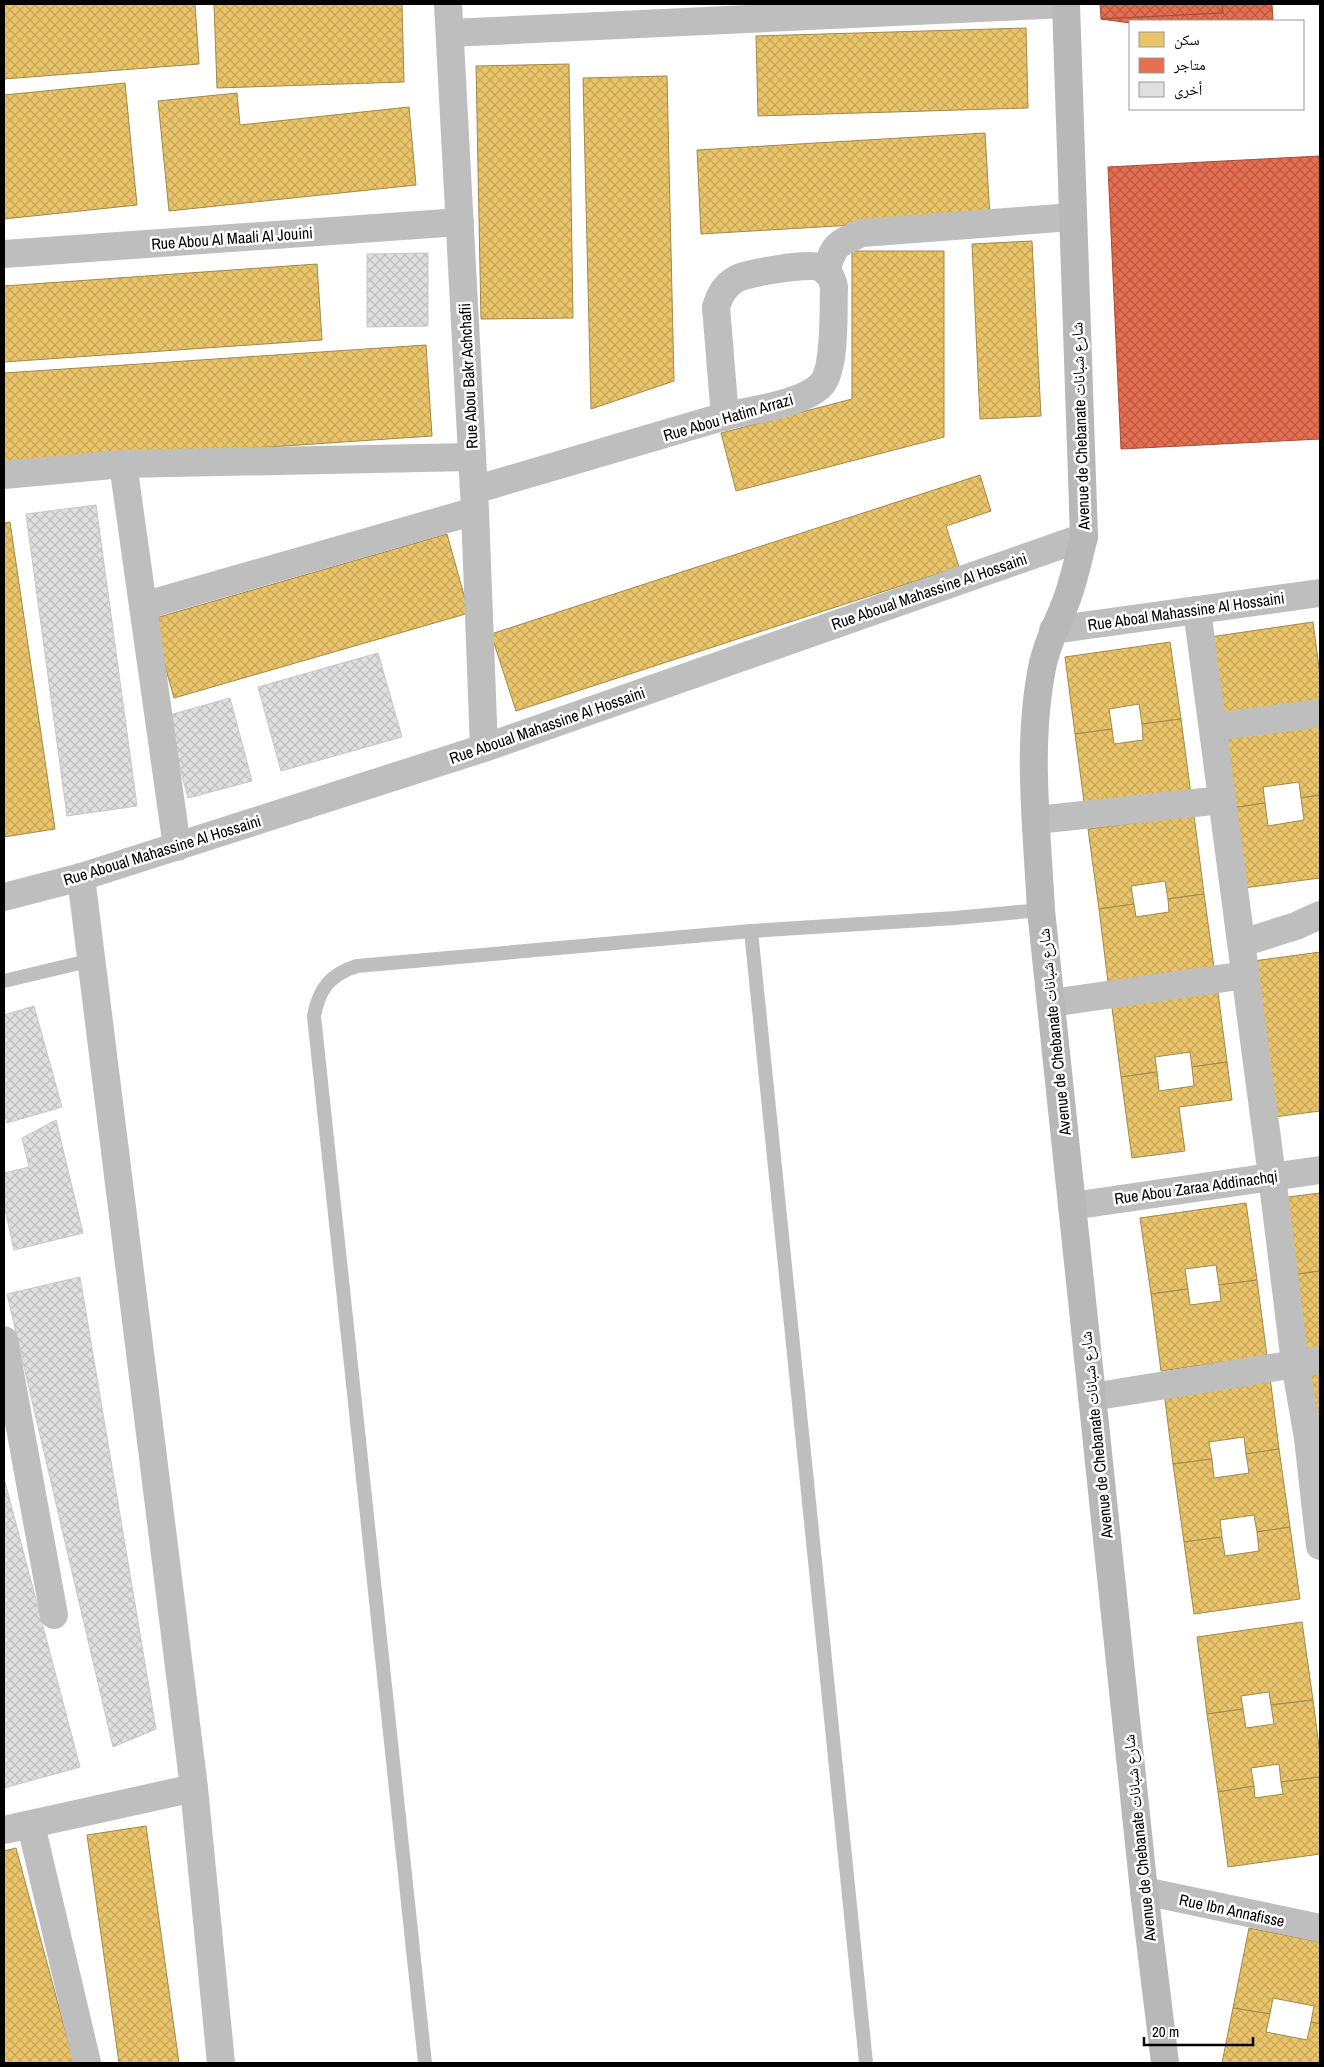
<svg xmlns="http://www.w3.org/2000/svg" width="1324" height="2067" font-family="'Archivo Narrow','Noto Naskh Arabic',sans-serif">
	<defs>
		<pattern id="homes-cross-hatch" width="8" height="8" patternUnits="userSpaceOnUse" patternTransform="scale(1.25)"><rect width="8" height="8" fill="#e9c46a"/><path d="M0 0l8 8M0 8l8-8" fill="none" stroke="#c6a75a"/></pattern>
		<pattern id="shops-cross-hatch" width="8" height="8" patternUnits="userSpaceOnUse" patternTransform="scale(1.25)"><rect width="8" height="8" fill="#e76f51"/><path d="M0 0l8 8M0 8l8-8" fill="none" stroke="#b95941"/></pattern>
		<pattern id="building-cross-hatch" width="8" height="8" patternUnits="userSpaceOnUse" patternTransform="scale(1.25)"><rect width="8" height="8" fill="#dfdfdf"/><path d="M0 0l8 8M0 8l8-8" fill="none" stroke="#bebebe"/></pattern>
	</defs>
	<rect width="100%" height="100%" fill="#fff"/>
	<g fill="url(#homes-cross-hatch)" stroke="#a3894a">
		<path d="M4 4H195L199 64 4 79Z"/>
		<path d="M214 4H402L404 82 217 88Z"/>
		<path d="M1026 28 1028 108 758 116 756 36Z"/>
		<path d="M569 64 573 318 481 319 476 66Z"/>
		<path d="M667 76 674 381 591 409 583 78Z"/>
		<path d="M125 83 137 205 4 219V95Z"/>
		<path d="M237 93 240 125 409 107 416 185 169 211 158 101Z"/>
		<path d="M985 133 990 217 701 234 697 150Z"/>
		<path d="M1032 241 1041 416 980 419 972 244Z"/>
		<path d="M852 251H944V437L736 491 721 433 852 399Z"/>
		<path d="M317 264 322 340 4 362V286Z"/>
		<path d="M426 345 432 436 4 465V373Z"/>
		<path d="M980 475 991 511 946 526 959 567 516 711 491 634Z"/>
		<path d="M10 522 55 829 4 837V523Z"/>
		<path d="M447 534 469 613 174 698 152 619Z"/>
		<path d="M1313 622 1320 675V700L1213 715 1203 638Z"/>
		<path d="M1170 642 1181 719 1142 724 1139 704 1109 709 1112 729 1075 734 1065 657Z"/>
		<path d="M1181 719 1191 795 1085 809 1075 734 1112 729 1114 744 1143 740 1142 724Z"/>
		<path d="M1320 719V795L1301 798 1299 782 1263 787 1265 803 1225 809 1215 733Z"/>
		<path d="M1320 795V878L1236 889 1225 809 1265 803 1268 826 1304 820 1301 798Z"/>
		<path d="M1194 815 1204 894 1168 899 1165 881 1131 886 1134 904 1099 909 1088 829Z"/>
		<path d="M1204 894 1214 967 1108 982 1099 909 1134 904 1136 917 1169 912 1168 899Z"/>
		<path d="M1320 952V1111L1267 1118 1246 962Z"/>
		<path d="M1217 985 1227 1062 1192 1067 1190 1052 1155 1057 1157 1072 1121 1077 1111 1000Z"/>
		<path d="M1227 1062 1232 1100 1179 1107 1185 1151 1132 1158 1121 1077 1157 1072 1159 1091 1194 1086 1192 1067Z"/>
		<path d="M1320 1193V1271L1291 1275 1280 1198Z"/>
		<path d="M1246 1203 1257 1280 1219 1285 1216 1265 1185 1269 1188 1289 1151 1294 1140 1218Z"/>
		<path d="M1320 1271V1349L1300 1351 1291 1275Z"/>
		<path d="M1257 1280 1267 1356 1161 1371 1151 1294 1188 1289 1190 1305 1221 1301 1219 1285Z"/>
		<path d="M1320 1370V1446L1303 1373Z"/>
		<path d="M1270 1377 1279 1449 1246 1454 1244 1437 1209 1442 1212 1459 1173 1464 1164 1392Z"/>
		<path d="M1279 1449 1290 1527 1257 1532 1254 1515 1220 1520 1222 1537 1184 1542 1173 1464 1212 1459 1214 1478 1249 1473 1246 1454Z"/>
		<path d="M1290 1527 1300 1599 1194 1614 1184 1542 1222 1537 1225 1556 1259 1551 1257 1532Z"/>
		<path d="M1302 1622 1313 1700 1271 1705 1269 1692 1241 1696 1243 1709 1207 1714 1197 1637Z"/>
		<path d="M1313 1700 1320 1754V1777L1281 1782 1279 1764 1251 1768 1254 1786 1218 1792 1207 1714 1243 1709 1246 1728 1274 1724 1271 1705Z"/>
		<path d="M1320 1777V1854L1228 1867 1218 1792 1254 1786 1255 1798 1283 1794 1281 1782Z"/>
		<path d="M146 1826 179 2063H119L87 1835Z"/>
		<path d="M16 1848 74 2063H4V1851Z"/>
		<path d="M1249 1928 1320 1942V2024L1311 2022 1314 2006 1273 1998 1270 2014 1233 2008Z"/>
		<path d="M1233 2008 1270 2014 1266 2032 1307 2040 1311 2022 1320 2024V2063H1222Z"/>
	</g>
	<g fill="url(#shops-cross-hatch)" stroke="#a24e39">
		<path d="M1100 4H1222L1223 13 1101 19Z"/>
		<path d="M1222 4H1272L1273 21 1130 23 1101 19 1223 13Z"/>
		<path d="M1320 156V439L1121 449 1108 167Z"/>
	</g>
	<g fill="url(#building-cross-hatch)" stroke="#c7c7c7">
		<path d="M428 253V326L367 327V254Z"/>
		<path d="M96 505 137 806 67 816 26 514Z"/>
		<path d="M378 653 402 737 281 771 258 687Z"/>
		<path d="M230 698 252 781 188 798 166 716Z"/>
		<path d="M34 1006 62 1107 7 1123 4 1112V1015Z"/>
		<path d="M56 1120 83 1233 14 1250 4 1205V1173L29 1167 22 1138Z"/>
		<path d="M80 1277 156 1729 113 1747 7 1294Z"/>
		<path d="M4 1478 80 1767 4 1788Z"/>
	</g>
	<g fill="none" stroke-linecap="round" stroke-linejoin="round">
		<g stroke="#bebebe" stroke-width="14">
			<path d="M751 931 866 2063"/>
			<path d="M4 981 92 960"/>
			<path d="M425 2063 314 1016C319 988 331 974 357 966L751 931 955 918 1041 910"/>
		</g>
		<g stroke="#bebebe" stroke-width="28">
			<path d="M448 4 475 511 484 748"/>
			<path d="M450 33 1066 4"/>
			<path d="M4 254 460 222"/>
			<path d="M826 272C834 244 836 244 862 233L1072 217"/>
			<path d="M472 457 123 464 143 606 475 511"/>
			<path d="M4 475 123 464"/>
			<path d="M474 490C557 466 639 441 722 417 749 410 803 405 822 384 836 367 833 310 834 287 832 278 829 271 819 267 807 263 747 273 736 279 724 286 720 295 716 307L725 417"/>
			<path d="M143 606 177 847"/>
			<path d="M1197 610 1272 1176 1295 1363 1308 1438 1320 1546"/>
			<path d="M1053 630 1320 593"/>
			<path d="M1213 727 1320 713"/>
			<path d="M1037 820 1222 800"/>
			<path d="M81 877 194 1788 221 2063"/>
			<path d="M4 897 81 877 484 748 1084 537"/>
			<path d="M1242 943 1296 926 1320 915"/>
			<path d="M1051 1003 1246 975"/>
			<path d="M1072 1206 1320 1170"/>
			<path d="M4 1340 54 1615"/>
			<path d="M1092 1397 1320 1360"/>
			<path d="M31 1825 87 2063"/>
			<path d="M4 1830 194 1788"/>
			<path d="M1144 1891 1320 1928"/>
		</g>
		<path stroke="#b8b8b8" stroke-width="28" d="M1066 4 1084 537C1079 556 1075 576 1068 596 1060 619 1049 638 1043 663 1026 744 1037 828 1041 910L1144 1891 1165 2063"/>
	</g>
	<g text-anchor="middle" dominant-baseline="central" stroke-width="5" stroke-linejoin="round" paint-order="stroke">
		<g font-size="16" fill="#000" stroke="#fff">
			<text transform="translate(232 238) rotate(-4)">Rue Abou Al Maali Al Jouini</text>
			<text transform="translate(468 376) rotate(-93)">Rue Abou Bakr Achchafii</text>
			<text transform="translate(728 417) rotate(-16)">Rue Abou Hatim Arrazi</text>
			<text transform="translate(1080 426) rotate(-92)">Avenue de Chebanate شارع شبانات</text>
			<text transform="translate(929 591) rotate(-19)">Rue Aboual Mahassine Al Hossaini</text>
			<text transform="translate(1186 611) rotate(-8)">Rue Aboal Mahassine Al Hossaini</text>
			<text transform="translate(547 725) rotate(-19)">Rue Aboual Mahassine Al Hossaini</text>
			<text transform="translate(162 850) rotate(-17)">Rue Aboual Mahassine Al Hossaini</text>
			<text transform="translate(1054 1032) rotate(-96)">Avenue de Chebanate شارع شبانات</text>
			<text transform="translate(1196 1187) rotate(-8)">Rue Abou Zaraa Addinachqi</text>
			<text transform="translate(1096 1435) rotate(-96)">Avenue de Chebanate شارع شبانات</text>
			<text transform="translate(1139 1838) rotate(-96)">Avenue de Chebanate شارع شبانات</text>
			<text transform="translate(1232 1910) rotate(12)">Rue Ibn Annafisse</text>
		</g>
	</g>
	<rect width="1324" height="2067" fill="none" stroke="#000000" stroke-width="10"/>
	<rect x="1129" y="20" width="175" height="90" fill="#ffffff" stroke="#999999"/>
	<rect x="1139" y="32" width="25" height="15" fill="#e9c46a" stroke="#999999"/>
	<text x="1174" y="45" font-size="15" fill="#000000">سكن</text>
	<rect x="1139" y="58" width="25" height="15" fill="#e76f51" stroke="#999999"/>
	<text x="1174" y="70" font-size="15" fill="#000000">متاجر</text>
	<rect x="1139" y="82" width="25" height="15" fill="#dfdfdf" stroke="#999999"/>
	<text x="1174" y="95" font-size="15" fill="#000000">أخرى</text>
	<path d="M1144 2037v8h109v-8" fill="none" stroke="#000000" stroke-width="2.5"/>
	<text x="1152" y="2037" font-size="15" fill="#000000" stroke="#ffffff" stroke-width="4" paint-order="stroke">20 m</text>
</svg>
